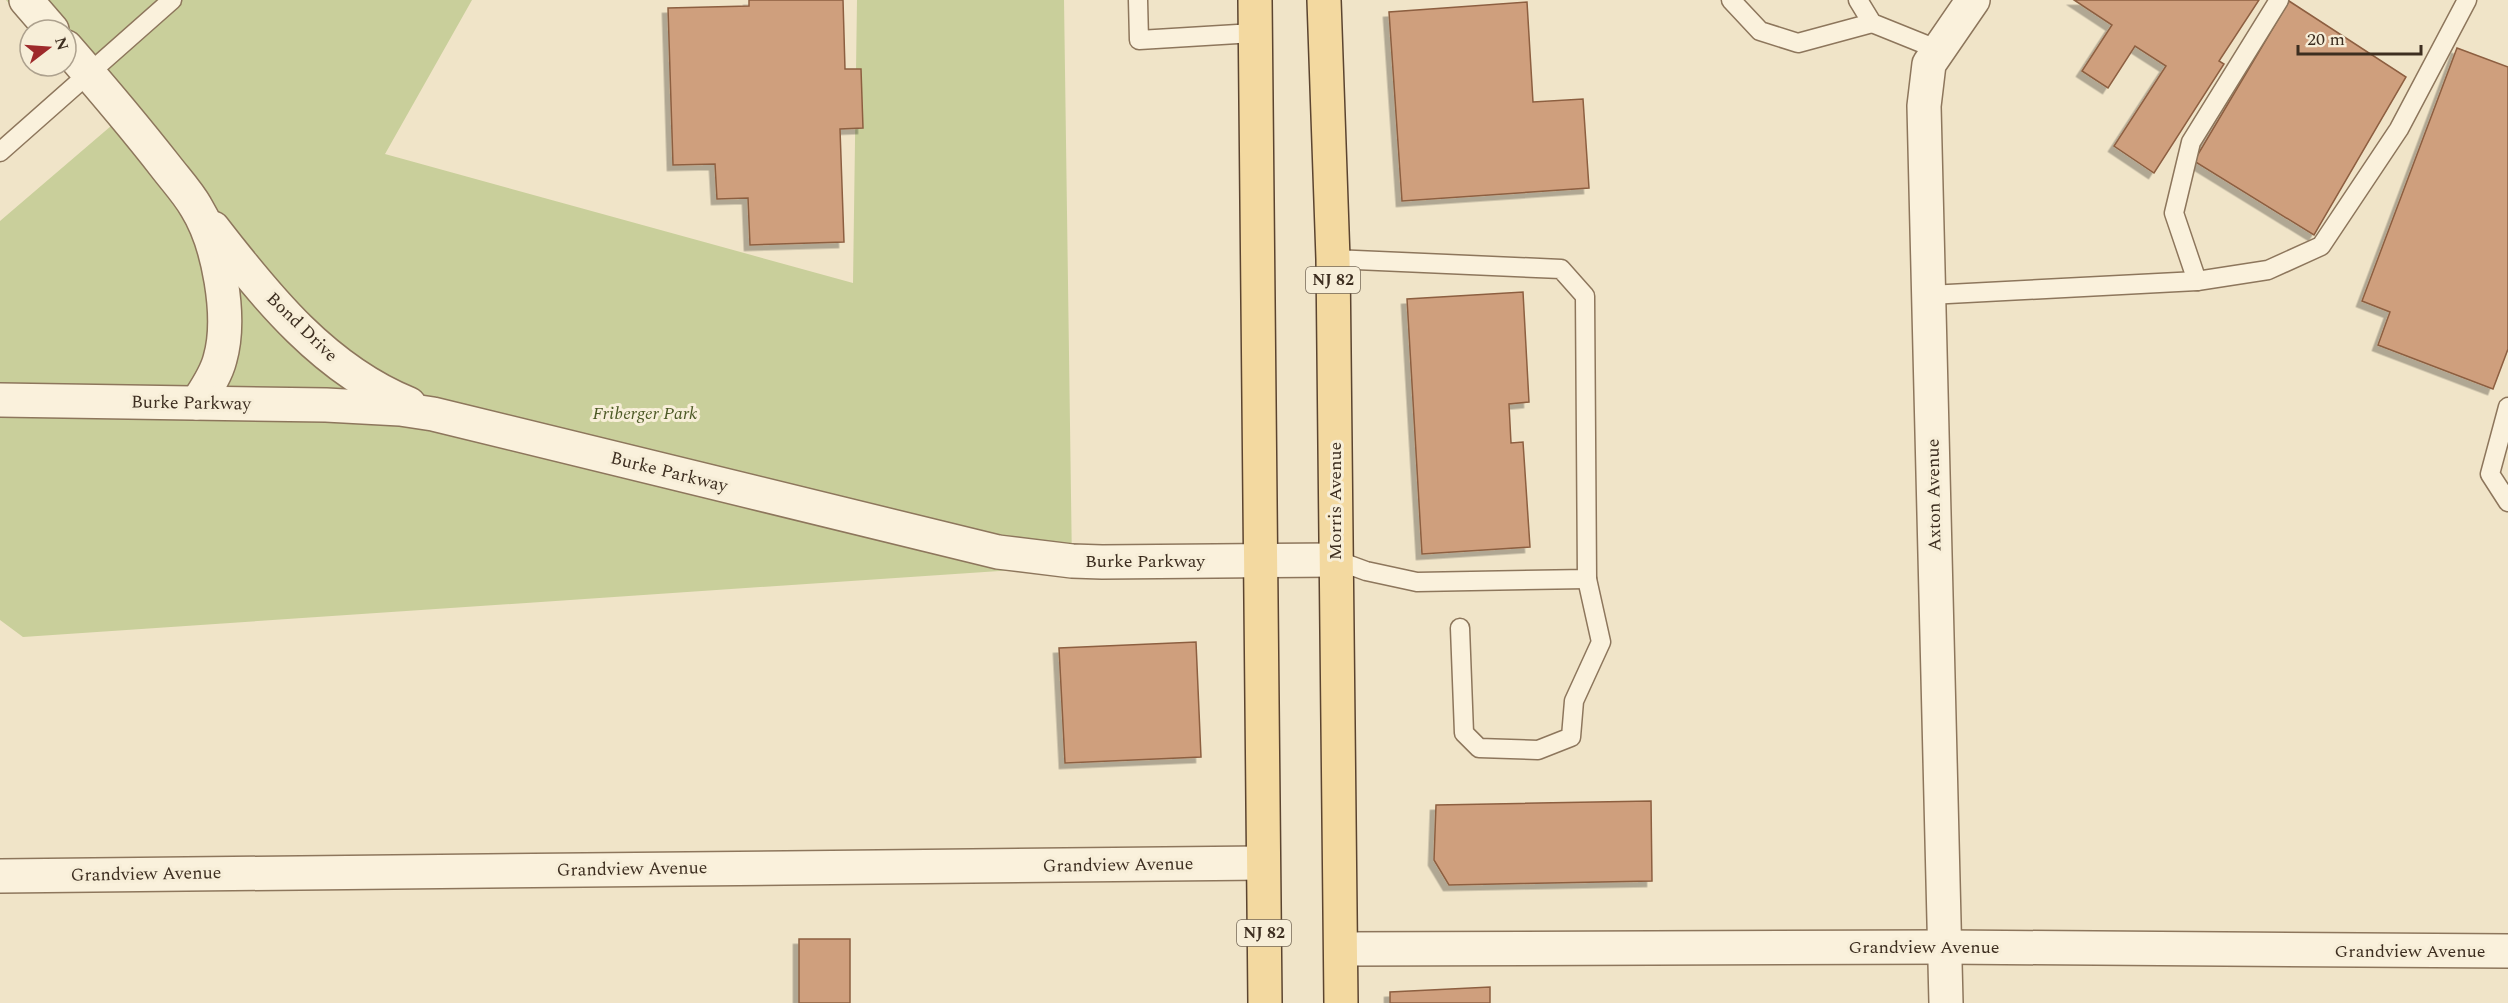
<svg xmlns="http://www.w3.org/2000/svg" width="2508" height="1003" font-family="Spectral,serif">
	<defs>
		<filter id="shadow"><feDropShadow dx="-5.5" dy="5.5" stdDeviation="0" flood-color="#0004"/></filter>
	</defs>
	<rect width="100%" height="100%" fill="#f0e4c8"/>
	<path fill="#c9cf9b" d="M6 0H472L385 154 853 283 857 0H1064L1072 566 23 637 0 620V221L111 126 61 66 66 30H31Z"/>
	<g fill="#cf9f7d" stroke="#8d5f41" stroke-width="1.5" filter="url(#shadow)">
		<path d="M749 0H843L845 69H861L863 128 840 129 844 242 750 245 748 198 717 199 715 164 673 165 668 8 749 6Z"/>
		<path d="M2074 0H2259L2219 61 2224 64 2154 173 2114 146 2166 66 2135 46 2108 88 2082 71 2112 25Z"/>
		<path d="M2289 1 2406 77 2314 235 2194 161Z"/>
		<path d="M1527 2 1533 102 1583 99 1589 188 1402 201 1389 12Z"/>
		<path d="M2457 48 2508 67V349L2493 389 2378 345 2390 312 2362 301Z"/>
		<path d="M1523 292 1529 402 1509 404 1511 443 1523 442 1530 547 1422 554 1407 299Z"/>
		<path d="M1196 642 1201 757 1065 763 1059 648Z"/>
		<path d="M1651 801 1652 881 1449 885 1434 860 1436 805Z"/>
		<rect x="799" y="939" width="51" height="64"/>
		<path d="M1490 987V1003H1390V992Z"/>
	</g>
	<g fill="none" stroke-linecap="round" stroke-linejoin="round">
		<g stroke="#8d765c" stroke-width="21">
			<g id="lane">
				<path d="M1138 0 1139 40 1254 33"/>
				<path d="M1731 0 1760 31 1798 43 1872 23"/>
				<path d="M1858 0 1872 23 1939 50"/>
				<path d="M0 152 172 0"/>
				<path d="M1333 259 1561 269 1585 296 1587 579 1417 582 1366 571 1336 560"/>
				<path d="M2197 281 2174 213 2191 142 2279 0"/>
				<path d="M1929 295 2197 281 2268 270 2321 246 2399 129 2467 0"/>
				<path d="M2508 407 2490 474 2508 502"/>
				<path d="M1460 628 1464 733 1479 748 1538 750 1571 737 1574 701 1601 642 1587 579"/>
			</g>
		</g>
		<g stroke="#8d765c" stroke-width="36">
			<g id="street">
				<path d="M26 0 52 30"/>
				<path d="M66 47C100 86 134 126 166 167 176 180 188 193 196 207 219 244 232 317 220 359 216 375 206 389 197 403"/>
				<path d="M213 228C267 298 325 370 409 404"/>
				<path d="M0 400 326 405 400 409 433 414 998 552 1072 561 1102 562 1336 560"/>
				<path d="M0 876 1263 863"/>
				<path d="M1341 949 1945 947 2508 951"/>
				<path d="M1946 1003 1924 106 1929 64 1973 0"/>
			</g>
		</g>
		<g stroke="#5b4430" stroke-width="36">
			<g id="primary">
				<path d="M1255 0 1265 1003"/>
				<path d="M1324 0 1333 259 1341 1003"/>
			</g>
		</g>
		<use href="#lane" stroke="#faf1dc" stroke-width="18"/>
		<use href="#street" stroke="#faf1dc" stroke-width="33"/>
		<use href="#primary" stroke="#f3d9a0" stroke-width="33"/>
	</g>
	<g text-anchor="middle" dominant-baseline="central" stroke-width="6" stroke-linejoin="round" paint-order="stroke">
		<g fill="#f7eed8" stroke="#756857" stroke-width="1.5">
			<rect x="1306" y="267" width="54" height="26" rx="4.5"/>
			<rect x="1237" y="920" width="54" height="26" rx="4.5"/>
		</g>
		<g font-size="16" font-weight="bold" fill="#3d2e20">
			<text x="1333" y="280">NJ 82</text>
			<text x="1264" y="933">NJ 82</text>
		</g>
		<g font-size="18" fill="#3d2e20" stroke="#f7eed8">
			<text transform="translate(302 327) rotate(44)">Bond Drive</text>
			<text transform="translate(191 403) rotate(1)">Burke Parkway</text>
			<text transform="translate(669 472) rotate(14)">Burke Parkway</text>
			<text transform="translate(1934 495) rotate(-91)">Axton Avenue</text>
			<text transform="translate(1335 501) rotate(-90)">Morris Avenue</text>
			<text x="1145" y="561">Burke Parkway</text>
			<text transform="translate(1118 865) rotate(-1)">Grandview Avenue</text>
			<text transform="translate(632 869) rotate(-1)">Grandview Avenue</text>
			<text transform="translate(146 874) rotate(-1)">Grandview Avenue</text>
			<text x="1924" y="947">Grandview Avenue</text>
			<text x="2410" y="951">Grandview Avenue</text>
		</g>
		<g font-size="18" font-style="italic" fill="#4d5a26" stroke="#f7eed8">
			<text x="645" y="413">Friberger Park</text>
		</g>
	</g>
	<g transform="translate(48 48) rotate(73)"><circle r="28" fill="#f7eed8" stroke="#ada18e" stroke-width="1.5"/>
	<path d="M0-4.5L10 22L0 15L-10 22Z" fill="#9e2a2b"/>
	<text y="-9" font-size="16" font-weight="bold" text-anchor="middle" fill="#3d2e20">N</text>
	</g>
	<path d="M2298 45v9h123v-9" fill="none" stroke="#3d2e20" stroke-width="3"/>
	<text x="2307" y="45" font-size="18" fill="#3d2e20" stroke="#f7eed8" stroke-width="4.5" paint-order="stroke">20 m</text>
</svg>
